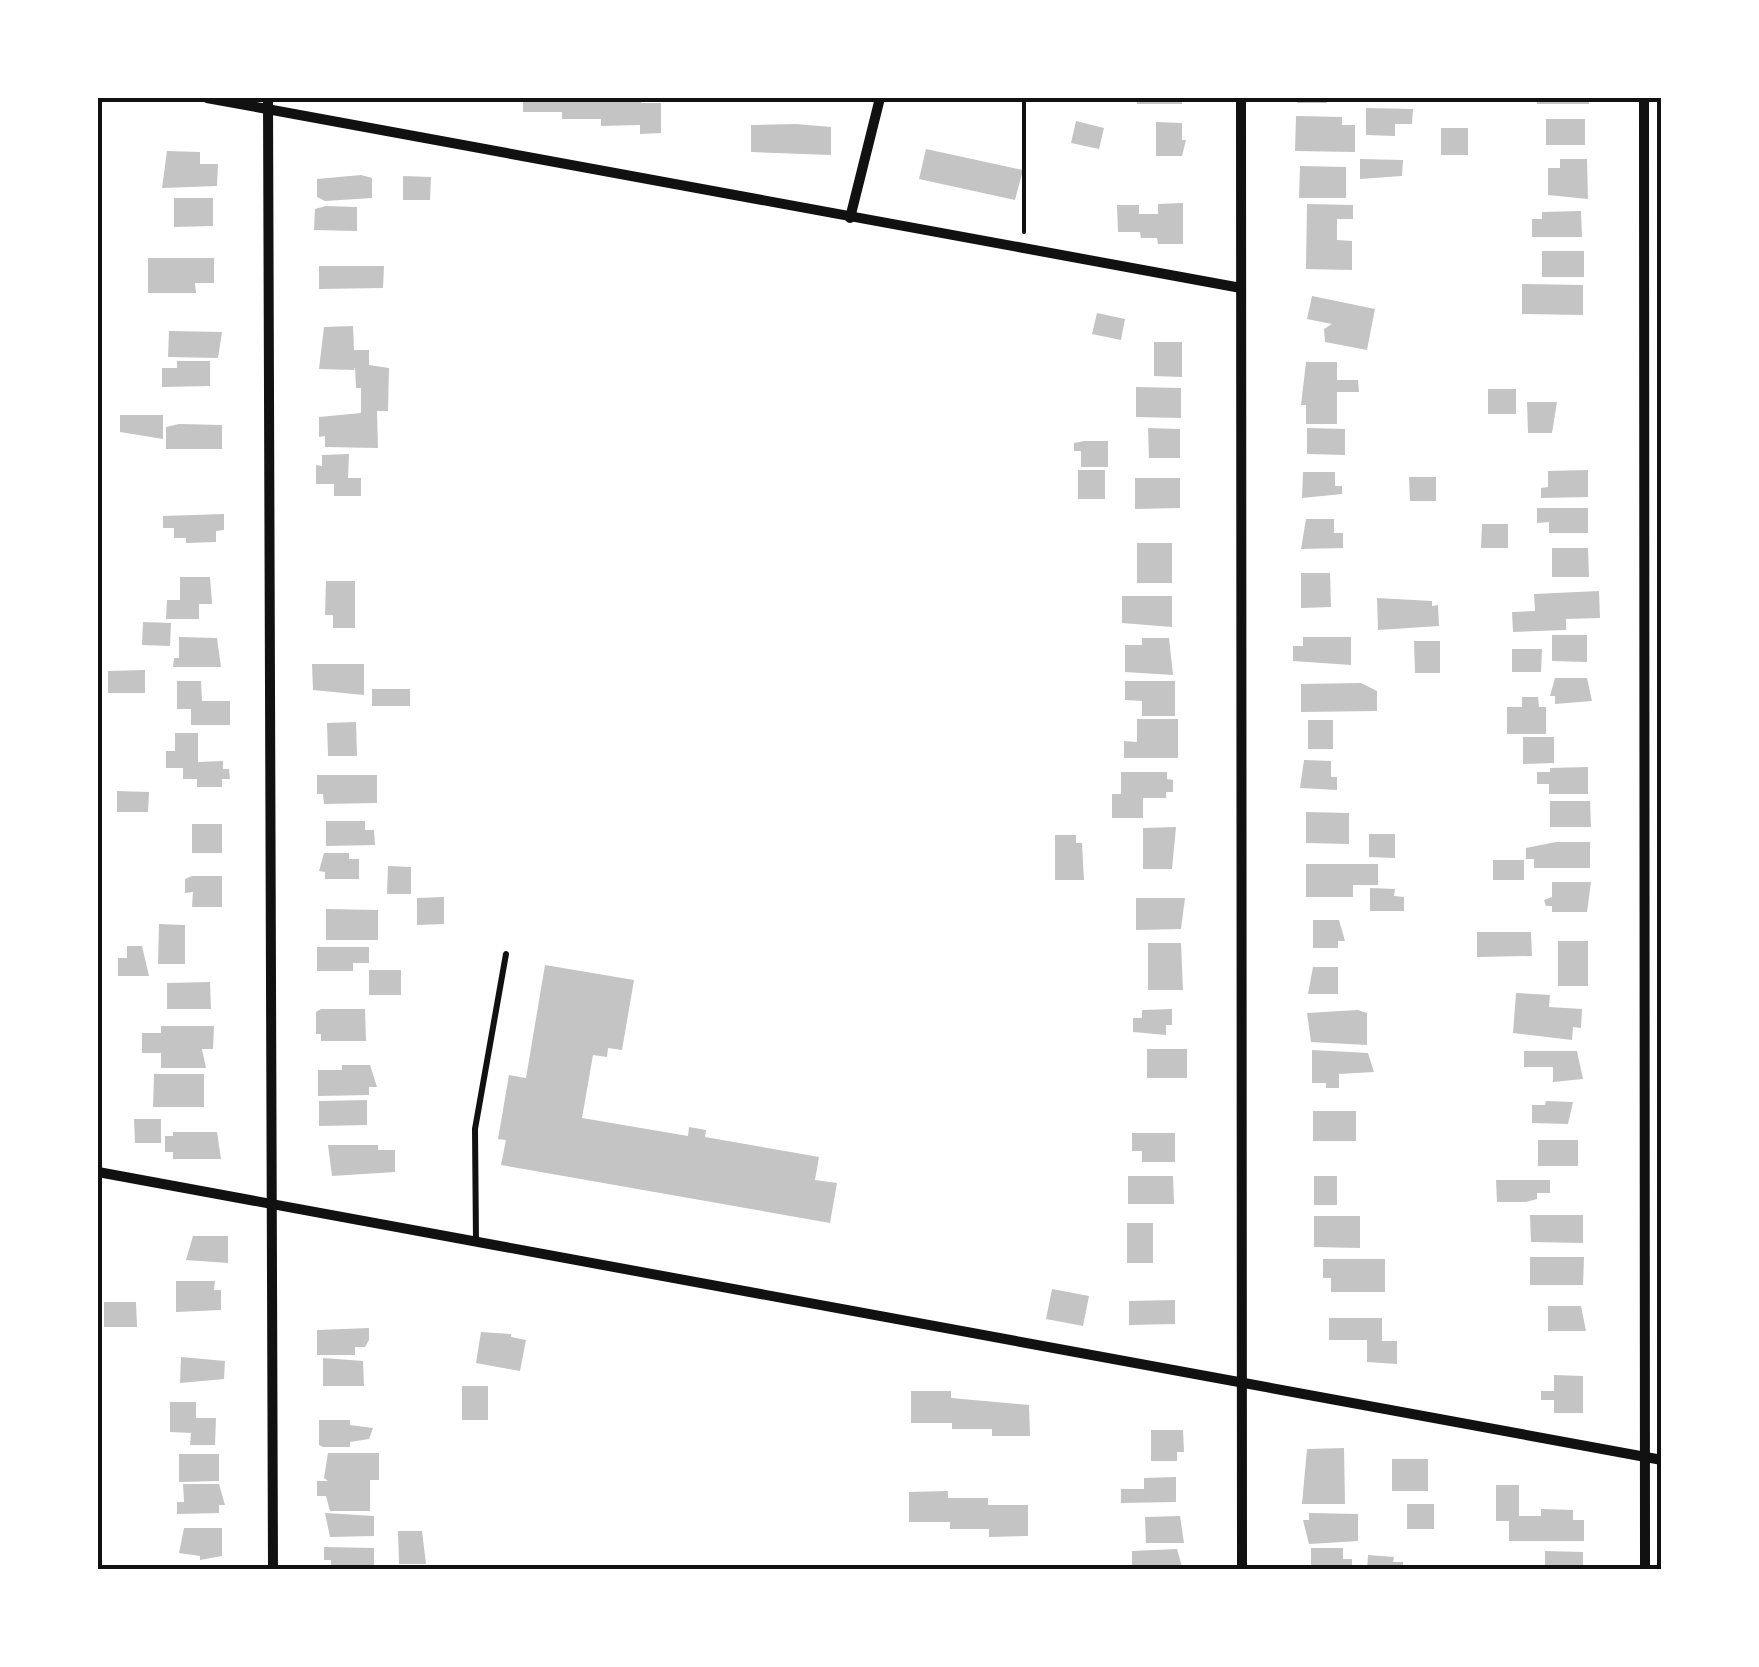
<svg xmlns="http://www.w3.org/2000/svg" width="1759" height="1667" font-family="'Golos Text',sans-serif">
	<rect width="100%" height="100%" fill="#fff"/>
	<g fill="#c4c4c4">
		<path d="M523 98H641V103H661V133L640 134V125L601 126V119H562V112H523Z"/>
		<rect x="1137" y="98" width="45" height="6"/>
		<rect x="1297" y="98" width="30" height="5"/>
		<rect x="1537" y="98" width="52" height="6"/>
		<path d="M1366 108 1413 109 1412 124H1395V136L1366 135Z"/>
		<path d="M1296 116 1342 117V125H1355V152L1295 151Z"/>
		<rect x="1546" y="119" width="39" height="26"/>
		<path d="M1076 121 1104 128 1099 149 1071 143Z"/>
		<path d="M1156 122 1182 123V140H1186L1182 156H1156Z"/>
		<path d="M796 124 831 127V155L751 152V125Z"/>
		<rect x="1441" y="128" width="27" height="27"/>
		<path d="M926 149 1023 170 1015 200 919 179Z"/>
		<path d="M167 151 200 152V164H218L217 186 162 188Z"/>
		<path d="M1360 159 1403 160 1402 176 1360 179Z"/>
		<path d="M1560 159H1587L1588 199 1548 195V168H1560Z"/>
		<path d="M1300 166 1346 167V198H1299Z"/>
		<path d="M361 175 372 178V198L325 201 317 197V179Z"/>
		<path d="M403 176 431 177 430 200H403Z"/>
		<path d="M174 198H213V226L174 227Z"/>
		<path d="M1183 203V244H1158L1157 238H1141L1140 232H1118L1117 205H1139V214H1158V204Z"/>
		<path d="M1307 204 1353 205V219H1337V240L1352 241V270L1306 269Z"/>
		<path d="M326 206 357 207V231L314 230 315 209Z"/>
		<path d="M1581 211 1582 237H1532V219H1542V212Z"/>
		<rect x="1542" y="251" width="42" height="26"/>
		<path d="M148 258H214V283H195L196 293H148Z"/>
		<path d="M319 266H384L383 288 319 289Z"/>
		<path d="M1522 284 1583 285V315L1522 314Z"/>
		<path d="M1312 296 1375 309 1367 350 1325 342 1324 329 1332 324 1307 319Z"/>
		<path d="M1097 313 1125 319 1121 340 1092 334Z"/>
		<path d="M353 326 354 350H369V365L389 368 388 411H377L378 448 325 447V436L319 437V417L361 413V388H356L355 367 354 370 319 369 324 327Z"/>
		<path d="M169 331 222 332 218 358 168 357Z"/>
		<path d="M1154 342H1182V377L1154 376Z"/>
		<path d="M177 361H210V386L162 387V368H177Z"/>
		<path d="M1306 362H1337V380H1358L1359 392H1337V424H1306V405H1301Z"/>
		<path d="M1136 387 1181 388V418L1136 417Z"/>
		<rect x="1488" y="389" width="28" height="25"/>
		<path d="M1527 402H1557L1552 433H1528Z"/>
		<path d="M120 415H163V439L120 432Z"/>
		<path d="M179 424 222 425V449H166V427Z"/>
		<path d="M1148 428 1180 429V458H1149Z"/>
		<path d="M1307 428 1345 429V455L1307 454Z"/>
		<path d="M1084 441H1108V467H1081V451H1074V443Z"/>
		<path d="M349 454 348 478H361V496H334V484H316V465L322 466V455Z"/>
		<rect x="1078" y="470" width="27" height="29"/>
		<path d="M1588 470V497L1541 498V488L1548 487V471Z"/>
		<path d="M1303 472H1335V486H1342V494L1302 498Z"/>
		<path d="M1409 477H1436V501H1410Z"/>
		<path d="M1135 478H1180V508L1135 509Z"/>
		<path d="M1537 508H1588V533H1549V522L1537 523Z"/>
		<path d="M224 514V530L216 531V542L186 543V538H174V528H163V516Z"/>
		<path d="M1306 519H1334V533H1343V548L1301 549Z"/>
		<path d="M1482 524H1508V548H1481Z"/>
		<rect x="1137" y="543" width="35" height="40"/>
		<path d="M1552 548H1588L1589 577H1552Z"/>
		<path d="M1301 573H1330L1331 607 1301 608Z"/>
		<path d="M180 577H210L212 604H199V619H166L167 600H180Z"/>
		<path d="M326 581H355V628H333V615H325Z"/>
		<path d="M1599 591 1600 618 1566 619V630L1513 632 1512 612 1535 611 1534 594Z"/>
		<path d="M1122 596H1172V627L1122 623Z"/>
		<path d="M1377 598 1432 601V606L1438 605 1439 626 1378 630Z"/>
		<path d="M143 622 171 623 170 646 142 645Z"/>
		<path d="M1552 635H1587V662L1552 661Z"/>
		<path d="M179 637 217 638 221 667H173L174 658H179Z"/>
		<path d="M1303 637H1351V665L1293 661V646H1303Z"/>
		<path d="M1142 638H1169L1173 675 1125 672V645H1142Z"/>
		<path d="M1414 641H1440V673H1415Z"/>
		<path d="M1512 649H1542L1541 672H1512Z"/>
		<path d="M312 664H364V695L313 690Z"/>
		<path d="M145 670V693H108V671Z"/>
		<path d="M1555 678H1587L1592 701 1555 704V696H1550Z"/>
		<path d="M177 681H201L202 701H230V725H191V709H177Z"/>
		<path d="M1125 681H1175V716H1142V701L1125 700Z"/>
		<path d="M1361 683 1377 691V711L1301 712V684Z"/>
		<rect x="372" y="689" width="38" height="17"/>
		<path d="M1522 697H1538L1539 707H1546V734H1507V707H1522Z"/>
		<path d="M1137 719H1178V758H1124V741L1137 742Z"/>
		<rect x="1308" y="720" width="25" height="29"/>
		<path d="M356 722 357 756H328L327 723Z"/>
		<path d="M175 733H198V762L223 761V769H229L230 779H222V787H197V779H183V768H166V751H175Z"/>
		<path d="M1523 737H1554V763L1523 764Z"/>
		<path d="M1304 760 1331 761V777H1337V790L1300 788Z"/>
		<path d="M1588 767V794H1549V784H1537V772H1550V768Z"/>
		<path d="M1121 772H1167V779L1173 780V792H1166V798H1143V818H1112V794H1121Z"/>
		<path d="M317 775H377V803L324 804 323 794H317Z"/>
		<path d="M117 791 149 792 148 812H117Z"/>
		<path d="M1550 801H1590L1591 827H1550Z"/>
		<path d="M1306 812 1349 813V844L1306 843Z"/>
		<path d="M326 821H365V830H374L375 845 326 846Z"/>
		<rect x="192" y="824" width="30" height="29"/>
		<path d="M1176 827 1172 869H1143V828Z"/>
		<path d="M1369 834H1395V858L1369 857Z"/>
		<path d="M1055 835H1076V843H1082L1084 880H1055Z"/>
		<path d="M1556 842H1590V868H1534V859H1526V848Z"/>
		<path d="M324 853H349V859H359V879H325V872L319 871Z"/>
		<rect x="1493" y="860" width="31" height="20"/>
		<path d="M1306 864H1378V885H1353V897H1306Z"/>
		<path d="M388 866 411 867V894H387Z"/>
		<path d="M192 876H222V907H192L193 892 185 893V879Z"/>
		<path d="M1552 882H1591L1587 912H1552V906H1546L1544 900 1552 897Z"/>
		<path d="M1370 888 1395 889 1394 896 1404 897V911H1370Z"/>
		<path d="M444 897V924L417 925V898Z"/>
		<path d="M1136 898H1185L1181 929 1136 930Z"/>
		<path d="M326 909 378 910V940H326Z"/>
		<path d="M1313 920H1339L1345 941H1338V948H1313Z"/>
		<path d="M159 924 185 925V964H158Z"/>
		<path d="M1477 932H1531L1532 956 1477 957Z"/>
		<rect x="1558" y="941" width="30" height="45"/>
		<path d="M1148 943H1181L1183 990H1148Z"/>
		<path d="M127 946H142L149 976H118V958H127Z"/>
		<path d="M317 947H369V963H353V971H317Z"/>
		<path d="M545 965 634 980 622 1050 608 1048 607 1057 593 1055 582 1118 688 1136 689 1127 706 1130 705 1137 819 1157 815 1180 837 1183 830 1223 501 1165 506 1140 498 1139 509 1075 526 1078Z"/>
		<path d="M1313 967H1338V994H1308Z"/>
		<rect x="369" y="970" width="32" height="25"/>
		<path d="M210 982 211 1009H167V983Z"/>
		<path d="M1516 993 1550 995 1549 1007 1582 1009 1581 1028 1573 1027 1572 1040 1513 1033Z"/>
		<path d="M321 1009H365L366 1041H321V1034H316V1012Z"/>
		<path d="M1172 1009V1025H1166V1035L1133 1032V1018H1142V1010Z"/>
		<path d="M1358 1010 1367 1013V1045L1311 1042 1307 1013Z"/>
		<path d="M161 1026H214L213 1049H202L206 1068H161V1053H142V1033H161Z"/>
		<rect x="1147" y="1049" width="40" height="29"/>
		<path d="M1312 1050 1368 1053 1374 1072 1339 1074V1088H1326V1083H1312Z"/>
		<path d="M1524 1051H1577L1583 1079 1553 1082V1067H1524Z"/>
		<path d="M342 1065H370L377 1087H369V1095L318 1096V1070H342Z"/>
		<path d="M154 1074H204V1107H153Z"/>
		<path d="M367 1100V1125L319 1126V1101Z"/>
		<path d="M1546 1101 1573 1102 1568 1124 1532 1123V1105H1545Z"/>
		<rect x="1313" y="1111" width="43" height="30"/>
		<path d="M134 1119H161V1143H135Z"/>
		<path d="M173 1132H217L221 1159H173V1152H165V1136H173Z"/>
		<path d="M1132 1133H1175V1162H1142V1151H1132Z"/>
		<rect x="1538" y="1140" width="40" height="26"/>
		<path d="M328 1145H378V1150H395V1172L332 1176Z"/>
		<path d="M1128 1176H1173L1174 1204H1128Z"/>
		<rect x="1314" y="1176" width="23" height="29"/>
		<path d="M1496 1180H1550V1193H1537V1199L1526 1202H1497Z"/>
		<path d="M1530 1215H1583V1243L1531 1242Z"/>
		<path d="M1314 1216H1360V1248L1314 1247Z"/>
		<rect x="1127" y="1223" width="26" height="40"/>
		<path d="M193 1236H228V1263L186 1260Z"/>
		<path d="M1530 1257H1584L1583 1285H1530Z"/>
		<path d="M1323 1259H1385V1292H1331V1278H1323Z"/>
		<path d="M176 1281H215L214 1290H221V1310L176 1312Z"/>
		<path d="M1052 1289 1089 1296 1083 1326 1046 1319Z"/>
		<path d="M1175 1300V1324L1129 1325V1301Z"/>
		<path d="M104 1302H136L137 1327H104Z"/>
		<path d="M1548 1306H1581L1586 1331H1548Z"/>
		<path d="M1329 1318H1382V1341H1397V1364L1367 1362V1340H1329Z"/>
		<path d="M369 1328V1340L365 1347H355V1355H317V1330Z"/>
		<path d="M481 1332 511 1334V1337L526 1340 520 1371 476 1363Z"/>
		<path d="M181 1357 225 1361 224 1379 180 1383Z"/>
		<path d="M323 1358 363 1361 364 1386H323Z"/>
		<path d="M1554 1375 1583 1376V1413H1554V1400H1541V1391H1554Z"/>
		<rect x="462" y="1386" width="26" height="34"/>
		<path d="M911 1391H951V1398L1029 1405 1030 1436H992V1429H952V1423H911Z"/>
		<path d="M170 1402H196V1418H216L215 1445H190L191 1433 170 1432Z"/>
		<path d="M319 1420H350V1425L373 1428 369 1439 350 1442V1447H323L319 1445Z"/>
		<path d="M1151 1430H1183L1184 1452H1177V1461H1151Z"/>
		<path d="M1344 1448 1345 1504H1302L1307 1449Z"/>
		<path d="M328 1453H379V1480H370V1511H330L326 1496H317V1481H328L324 1478Z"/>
		<path d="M179 1454H219V1481L179 1482Z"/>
		<rect x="1392" y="1459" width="36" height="32"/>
		<path d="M1176 1477V1502L1121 1503V1489H1144V1478Z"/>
		<path d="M183 1484H219L225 1505H219V1513L177 1514V1502H184Z"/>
		<path d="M1496 1485H1519V1516H1541V1509L1573 1510V1520H1584V1541H1509V1521H1496Z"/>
		<path d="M948 1491V1498H988V1505H1028V1536L989 1537V1529H950V1522H909V1492Z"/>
		<rect x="1407" y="1504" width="27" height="25"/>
		<path d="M325 1513 374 1516V1536L330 1537Z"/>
		<path d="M1309 1513 1358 1514V1541L1309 1544 1303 1520H1309Z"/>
		<path d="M1180 1516 1184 1543H1146L1145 1517Z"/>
		<path d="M184 1528H222V1556L200 1560V1556L179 1553Z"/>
		<path d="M398 1531H422L426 1564H399Z"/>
		<path d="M324 1547 374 1548V1570H331V1560H324Z"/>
		<path d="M1311 1548H1343V1559H1352V1570H1311Z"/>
		<path d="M1177 1549 1183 1570H1132V1551Z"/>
		<path d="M1545 1551 1583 1552V1570H1545Z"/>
		<path d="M1368 1555 1394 1557 1393 1562H1403V1570H1367Z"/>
	</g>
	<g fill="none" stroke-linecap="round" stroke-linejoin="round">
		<path stroke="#111" stroke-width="4" d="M1024 98V232"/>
		<path stroke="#111" stroke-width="6" d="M476 1242 475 1129 506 954"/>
		<g stroke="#111" stroke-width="10">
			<path d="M207 98 1241 288"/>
			<path d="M268 98 273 1570"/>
			<path d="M1241 98 1242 1570"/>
			<path d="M1644 98 1645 1570"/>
			<path d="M850 218 880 98"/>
			<path d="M98 1172 1662 1460"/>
		</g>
	</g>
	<rect width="1759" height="1667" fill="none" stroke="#ffffff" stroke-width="200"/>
	<rect x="100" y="100" width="1559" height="1467" fill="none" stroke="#111" stroke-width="4"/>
</svg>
